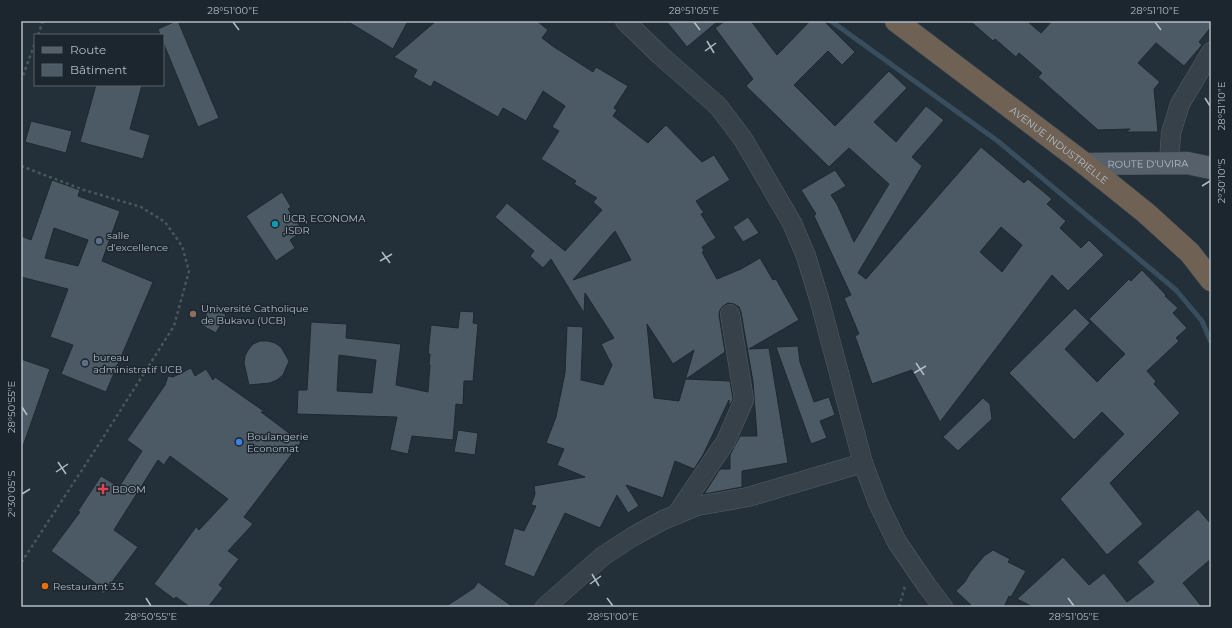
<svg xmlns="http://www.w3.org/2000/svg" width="1232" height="628" font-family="Montserrat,sans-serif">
	<rect width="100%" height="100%" fill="#232f39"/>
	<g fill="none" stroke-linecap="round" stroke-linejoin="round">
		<path stroke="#384e5f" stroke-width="5" d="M831 21 999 142 1176 290 1202 321 1211 342"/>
	</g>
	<g fill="#4c5a65" stroke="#1e2831" fill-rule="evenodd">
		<path d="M176 21H178L219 118 198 127 163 42V35H160L158 29Z"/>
		<path d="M347 21H408L393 49Z"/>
		<path d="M436 21H537L548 30 542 38 554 47 593 72 596 67 628 86 614 108 617 110 613 116 648 143 666 125 702 162 714 155 730 180 696 201 704 213 701 214 716 238 702 247 704 251 702 252 717 279 741 269 760 258 773 280 776 279 799 320 749 349 769 348 788 463 742 471V487L704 494 720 469H730V455L740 436H757L753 382 741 312 739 307 734 304 728 303 723 306 720 310 719 315 725 352 686 379 730 381 733 399 729 407V400L703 455 694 469 675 461 663 498 626 485 639 506 628 513 617 495 600 528 565 513 534 577 504 565 514 528 524 531 536 506 531 505 535 494 534 486 585 477 557 465 564 449 546 443 556 417 565 373 567 326 583 327 581 380 603 385 612 365 601 344 614 338 585 293 584 313 551 259 543 268 530 256 534 251 495 217 507 203 565 251 602 210 593 202 597 198 574 184 576 181 541 159 559 131 552 127 565 106 543 91 526 121 503 108 498 117 434 81 431 87 413 77 417 70 394 57ZM615 231 631 260 573 280ZM647 324 673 364 694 350 679 401 654 398Z"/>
		<path d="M666 21H718L687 47Z"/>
		<path d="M725 21H751L777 55 810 21H824L855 52 842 65 828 51 794 85 835 126 889 71 907 88 874 122 896 142 926 106 944 120 912 157 922 166 858 273 866 279 981 147 1024 183 1028 179 1052 199 1047 204 1066 221 1060 228 1081 248 1089 240 1104 255 1068 291 1052 275 940 422 912 370 872 384 855 336 859 334 844 298 851 295 814 216 816 214 801 190 835 170 846 186 831 195 837 204 854 242 889 184 849 148 829 167 746 86 753 79 715 28ZM1001 227 1022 245 1002 272 980 252Z"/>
		<path d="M970 21H1027L1041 33 1052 21H1211V27L1199 42 1202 45 1184 66 1156 43 1138 63 1160 82 1154 89 1158 132H1126L1130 129 1098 130 1038 77 1042 73 1019 53 1016 57 995 39 993 41Z"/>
		<path d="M96 85H142L130 129 150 135 143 159 80 142Z"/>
		<path d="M31 121 72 131 66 153 25 142Z"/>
		<path d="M52 180 80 190 78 196 120 211 102 261 153 282 106 392 61 374 73 345 50 337 68 289 21 277V236L31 240ZM54 228 88 240 78 266 45 258Z"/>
		<path d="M282 192 291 207 288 209 303 231 290 240 295 248 276 261 246 216Z"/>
		<path d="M748 217 759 233 743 242 733 227Z"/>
		<path d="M1142 270 1166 295 1165 296 1178 308 1173 313 1187 328 1176 338 1179 341 1147 371 1156 381 1154 384 1180 413 1110 483 1143 524 1107 555 1060 499 1124 434 1102 412 1074 440 1009 373 1075 308 1090 323 1065 349 1097 382 1125 354 1089 319 1129 279 1131 281Z"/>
		<path d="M210 306 226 315 216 333 201 325Z"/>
		<path d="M460 311 474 312 473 323 478 324 473 381H464L463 405 456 404 453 440 412 436 408 454 390 450 397 417 297 414 298 390H307L311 322 347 324 346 338 401 344 396 385 428 392 430 365H429L430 354H428L431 325 458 328ZM339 355 376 360 372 393 337 391Z"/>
		<path d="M260 341H268L275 343 281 347 289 361 283 375 277 380 270 383 249 385 244 363 245 356 248 350 253 344Z"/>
		<path d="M798 346 800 362 814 402 829 397 835 415 820 421 827 438 811 444 776 347Z"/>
		<path d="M21 359 50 369 23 446H21Z"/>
		<path d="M191 368 195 376 206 369 213 380 215 377 265 412H261L301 442 244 517 253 524 228 551 239 559 219 585 223 588 208 607H190L176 597 174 599 154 584 196 527 199 530 228 499 170 456 164 465 158 460 114 530 138 547 103 594 95 583 51 551 80 512 78 511 101 476 119 487 142 451 127 440 165 385 168 376 173 377Z"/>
		<path d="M983 398 990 404 992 419 958 451 943 437Z"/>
		<path d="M458 430 478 433 475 455 454 452Z"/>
		<path d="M1198 509 1211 524V559L1183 583 1202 607H1033L1017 599 1063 557 1089 585 1104 573 1127 602 1154 582 1137 562Z"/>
		<path d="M993 550 1010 559 1008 562 1026 571 1011 597 1009 596 1004 607H973L956 591 965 582 970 573 984 556Z"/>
		<path d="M478 582 513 607H445L474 588Z"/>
	</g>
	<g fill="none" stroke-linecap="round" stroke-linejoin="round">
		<g stroke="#555f68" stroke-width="20">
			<g id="minor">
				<path d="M625 21 660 55 718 106 743 139 792 223 806 256 820 302 863 463 878 503 897 542 927 586 943 607"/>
				<path d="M1169 163 1171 133 1180 104 1211 52"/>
				<path d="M676 515 726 441 744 400 730 314"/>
				<path d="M545 607 603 556 632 537 663 520 697 506 748 497 863 463"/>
			</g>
		</g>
		<g stroke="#404a53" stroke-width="23">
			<g id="major">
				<path id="s1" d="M1085 164 1187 163 1211 168"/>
			</g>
		</g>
		<g stroke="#424c55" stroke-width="23">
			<g id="highway">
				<path id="s2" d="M896 21 1085 164 1146 213 1190 253 1211 280"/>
			</g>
		</g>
		<g stroke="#455959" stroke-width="2.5" stroke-dasharray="3 3" stroke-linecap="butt">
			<path d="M38 35 43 21"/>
			<path d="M21 81 35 43"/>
			<path d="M21 166 84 190 141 207 165 222 182 246 189 271 174 326 99 444 21 563"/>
			<path d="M899 607 905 586"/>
		</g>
		<use href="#minor" stroke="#37414a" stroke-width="19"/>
		<use href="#major" stroke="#55606a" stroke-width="22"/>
		<use href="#highway" stroke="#6f6254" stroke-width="22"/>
	</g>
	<path fill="none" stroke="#b2bcc6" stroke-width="1.5" d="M233 22 239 30M694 22 700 30M1155 22 1161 30M707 41 714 53M705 51 716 43M1205 98 1210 106M1202 186 1210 181M382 252 390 263M380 261 392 254M916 363 924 375M914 373 926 366M22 407 27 415M58 462 66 474M56 472 68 464M22 494 30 489M592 574 599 586M590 584 601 576M146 598 151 606M607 598 613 606M1068 598 1074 606"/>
	<circle fill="#0f9aa8" stroke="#1c262f" stroke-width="1.5" cx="275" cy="224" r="4"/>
	<g fill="#5c6f8a" stroke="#1c262f" stroke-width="1.5">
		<circle cx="99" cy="241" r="4"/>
		<circle cx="85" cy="363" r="4"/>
	</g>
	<circle fill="#8d6e63" stroke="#1c262f" stroke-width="1.5" cx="193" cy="314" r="4"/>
	<circle fill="#3f7fe0" stroke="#1c262f" stroke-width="1.5" cx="239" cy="442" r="4"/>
	<path fill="#e0444e" stroke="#1c262f" stroke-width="1.5" d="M101 483h4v4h4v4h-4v4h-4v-4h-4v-4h4z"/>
	<circle fill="#e8710a" stroke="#1c262f" stroke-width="1.5" cx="45" cy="586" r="4"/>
	<g text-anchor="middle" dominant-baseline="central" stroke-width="3" stroke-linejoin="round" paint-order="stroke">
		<g font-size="10" fill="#b2bcc6" stroke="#1c262f">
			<text stroke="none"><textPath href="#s2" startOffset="205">AVENUE INDUSTRIELLE</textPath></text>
			<text stroke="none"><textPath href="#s1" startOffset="63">ROUTE D'UVIRA</textPath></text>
		</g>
		<g font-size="10" fill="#b2bcc6" stroke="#1c262f" text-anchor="start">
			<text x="283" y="218">UCB, ECONOMA<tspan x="283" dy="12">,ISDR</tspan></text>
			<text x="107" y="235">salle<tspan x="107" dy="12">d'excellence</tspan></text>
			<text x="201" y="308">Université Catholique<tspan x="201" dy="12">de Bukavu (UCB)</tspan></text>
			<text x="93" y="357">bureau<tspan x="93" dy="12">administratif UCB</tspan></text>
			<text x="247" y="436">Boulangerie<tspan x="247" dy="12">Economat</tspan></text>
			<text x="112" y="489">BDOM</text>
			<text x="53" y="586">Restaurant 3.5</text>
		</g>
	</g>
	<rect width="1232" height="628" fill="none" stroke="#1c262f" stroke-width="44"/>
	<rect x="34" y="34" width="130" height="52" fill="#1c262f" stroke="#58626b"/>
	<rect x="42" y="47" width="20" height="6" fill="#55606a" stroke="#58626b"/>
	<text x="70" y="54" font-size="12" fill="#b2bcc6">Route</text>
	<rect x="42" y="64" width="20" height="12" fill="#4c5a65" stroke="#58626b"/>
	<text x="70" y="74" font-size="12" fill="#b2bcc6">Bâtiment</text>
	<rect x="22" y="22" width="1188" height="584" fill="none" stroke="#b2bcc6" stroke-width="1.5"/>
	<g font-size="10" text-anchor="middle" fill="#b2bcc6">
		<text x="233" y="14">28°51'00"E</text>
		<text x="694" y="14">28°51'05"E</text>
		<text x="1155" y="14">28°51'10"E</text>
		<text transform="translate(1221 106) rotate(-90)" y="4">28°51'10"E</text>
		<text transform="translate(1221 181) rotate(-90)" y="4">2°30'10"S</text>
		<text transform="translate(11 407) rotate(-90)" y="4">28°50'55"E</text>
		<text transform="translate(11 494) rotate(-90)" y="4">2°30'05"S</text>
		<text x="151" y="620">28°50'55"E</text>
		<text x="613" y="620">28°51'00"E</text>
		<text x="1074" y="620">28°51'05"E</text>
	</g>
</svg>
